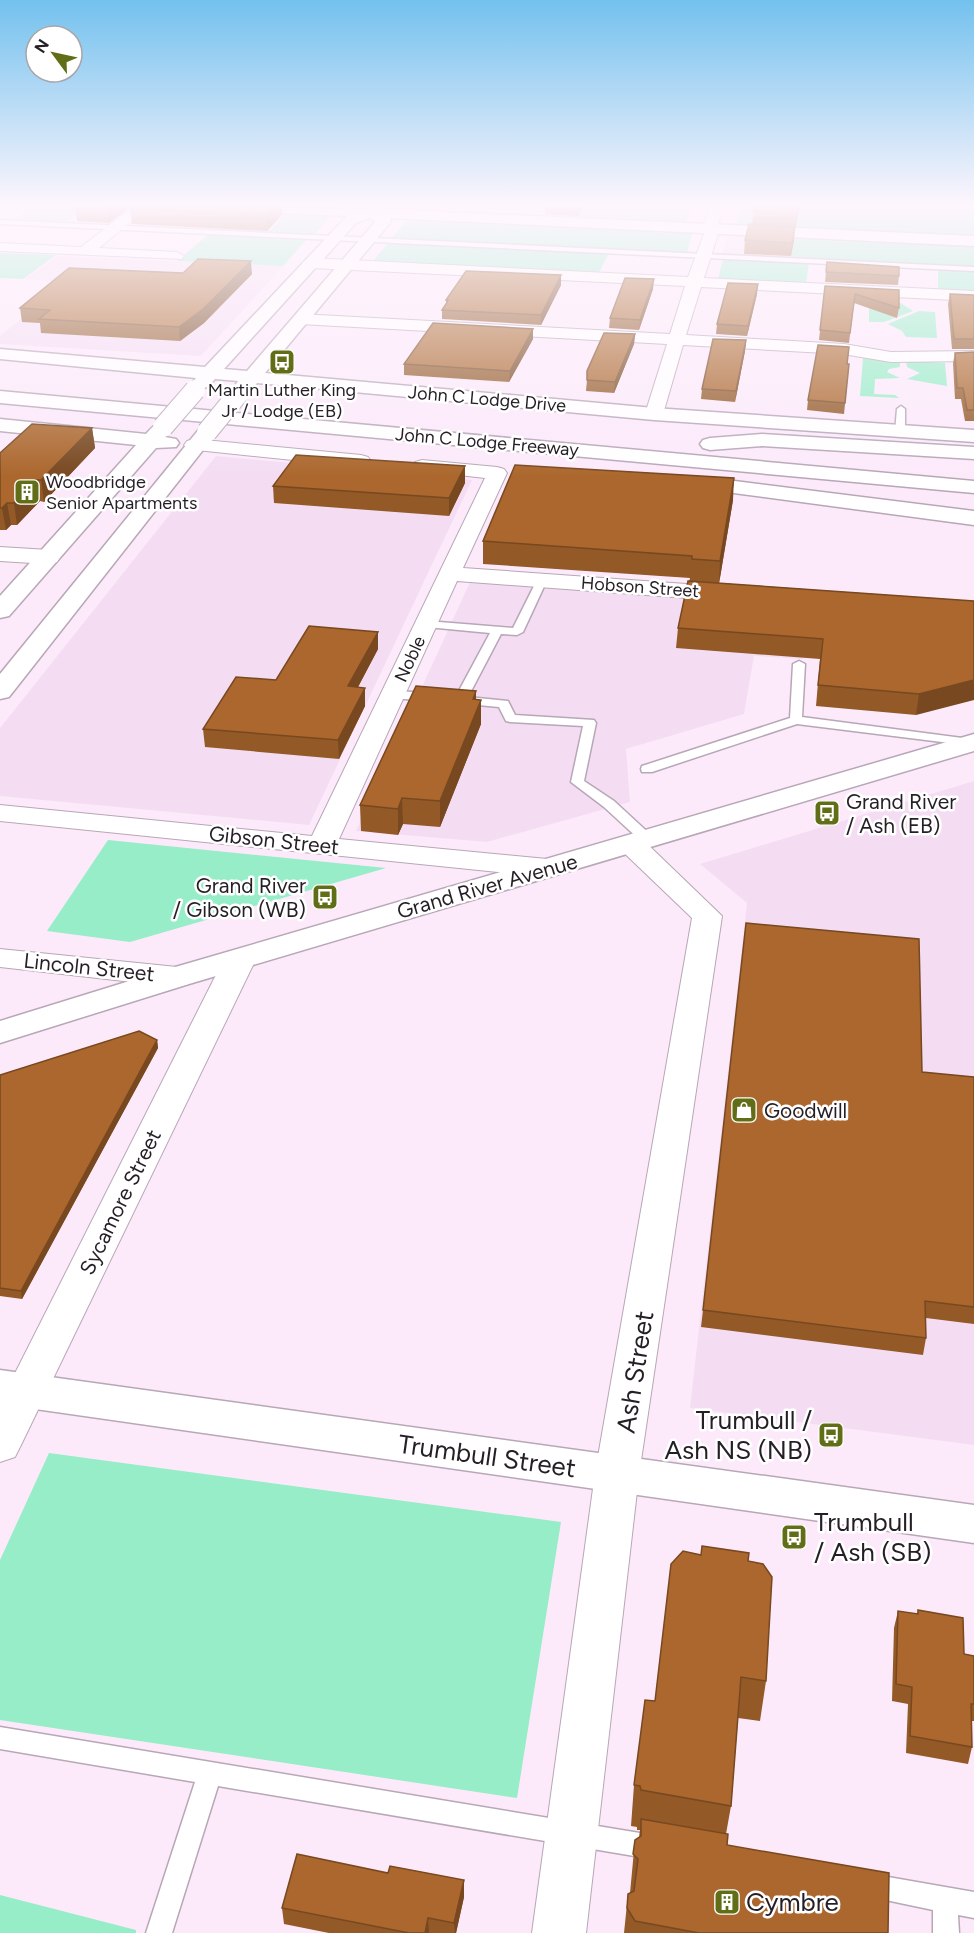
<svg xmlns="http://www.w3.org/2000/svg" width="974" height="1933" font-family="Figtree,sans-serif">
	<rect width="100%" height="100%" fill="#fceafb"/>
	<g fill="#f4ddf3">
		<path d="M727 236 794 239 790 259 722 256Z"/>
		<path d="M58 256 283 266 201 356 0 344V336L66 282 25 279Z"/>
		<path d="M216 456 472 480 309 825 0 796V728Z"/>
		<path d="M470 582 807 606 803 659 754 656 744 714 626 749 630 802 487 842 356 831Z"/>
		<path d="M974 781V1445L690 1408 747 903 700 864Z"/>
	</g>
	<g fill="#96edc7">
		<path d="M33 207H87L64 223 13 221Z"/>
		<path d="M585 207H691L686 222 579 216Z"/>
		<path d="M741 207 974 208V235L736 224Z"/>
		<path d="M286 214 331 216 314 235 267 233Z"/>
		<path d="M407 220 692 234 687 253 391 239Z"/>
		<path d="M209 234 307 239 283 266 177 261Z"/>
		<path d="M794 239 974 247V268L791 259Z"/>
		<path d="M389 242 609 253 599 273 373 261Z"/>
		<path d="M0 253 56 255 23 279 0 278Z"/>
		<path d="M723 259 809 263 806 283 718 279Z"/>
		<path d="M938 269 974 271V291L938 290Z"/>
		<path d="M869 297 899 298V302L913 311 884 322H869Z"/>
		<path d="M919 311 935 312 937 338 906 337 902 331 888 324Z"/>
		<path d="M863 358 900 361V367L889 369 887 372 900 378 875 379 874 394 895 395 899 398 860 396Z"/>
		<path d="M906 361 945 363 947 386 907 379 920 373 907 367Z"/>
		<path d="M108 840 386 868 130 942 47 931Z"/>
		<path d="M49 1453 561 1522 517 1798 0 1720V1560Z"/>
		<path d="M0 1895 136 1930V1933H0Z"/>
	</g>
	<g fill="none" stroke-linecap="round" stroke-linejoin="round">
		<g stroke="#b7a7b7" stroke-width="3">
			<g id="lane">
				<path d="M0 220 974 267V271L0 224Z"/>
				<path d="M901 406 905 409V432L900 435 895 432 897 409Z"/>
				<path d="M542 577 547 580 523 632 517 635 501 634 468 697 508 701 515 715 594 720 596 723 584 781 614 801 652 836 654 839 652 842H642L604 807 571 782 583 726 510 722 506 721 499 707 456 703 454 700 490 633 427 627 421 624 427 621 513 628 537 580Z"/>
				<path d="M799 661 805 664 802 717 970 739 974 740V746L797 724 652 772H642L641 769 642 766 790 718 793 664Z"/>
				<path d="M394 691 432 693 438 697 432 701 390 698V692Z"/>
				<path d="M0 1727 652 1835 661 1839 664 1847 661 1855 652 1859 218 1786 172 1933H146L195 1782 0 1749Z"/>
				<path d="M871 1874 974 1892V1918L958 1915 959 1933H933V1910L862 1895 858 1886 862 1877Z"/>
			</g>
		</g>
		<g stroke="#b7a7b7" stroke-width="2">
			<g id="street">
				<path d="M133 207H149L99 248 177 252 184 256 182 259 0 251V243L81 247Z"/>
				<path d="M710 207H724L718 224V234L704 278 974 291V301L701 287 686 335 844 344 891 352 974 351V361L891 362 843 354 683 345 663 414 661 418H647L645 414 667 344 300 324 292 319 300 314 670 334 685 286 310 268 302 263 310 258 688 277 704 234V224Z"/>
				<path d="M194 439 361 455 368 457 371 461 368 465 361 467 187 449 184 445 187 441Z"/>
				<path d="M422 460 497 467 504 469 507 473 463 568 728 587 736 589 739 594 736 599 728 601 457 581 339 839 547 859 557 862 562 868 557 874 547 877 0 821V805L312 836 485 478 415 470 412 466 415 462Z"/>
				<path d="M0 547 49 550 57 552 60 557 57 562 49 564 0 561Z"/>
				<path d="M631 835 641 838 722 916 639 1474 586 1933H532L595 1474 692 918 621 850 617 844 621 838Z"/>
				<path d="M0 949 177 967 188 970 193 977 188 984 177 987 0 967Z"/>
				<path d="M240 950 251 952 256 959 21 1445 15 1457 0 1462V1403L224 959 229 952Z"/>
			</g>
		</g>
		<g stroke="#b7a7b7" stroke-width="3">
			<g id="secondary">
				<path d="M229 207 367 209 375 207 380 209 974 236V246L390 218 391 221 389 224 265 373 654 408 974 430V442L654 420 257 383C250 392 246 397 234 394L232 390 238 381 215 379C208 387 204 391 193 388L191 384 196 378 0 359V349L205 367 347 216 236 211ZM370 218 375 222 247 371 224 369 356 223Z"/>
				<path d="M0 419 146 434C153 426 158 420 170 423L173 427 165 437 176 439 179 443 176 447 156 448 9 616 0 618V596L136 445 0 431Z"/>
				<path d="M207 426 214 428 217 432 214 436 9 697 0 699V674L200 428Z"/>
				<path d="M0 1370 974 1505V1543L0 1404Z"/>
			</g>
		</g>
		<g stroke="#b7a7b7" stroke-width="3">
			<path id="primary" d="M974 734V751L189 984 0 1043V1021L165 970Z"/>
		</g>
		<g stroke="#b7a7b7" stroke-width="3">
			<g id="highway">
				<path d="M0 391 974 481V493L0 403Z"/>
				<path d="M762 434 974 447V459L762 446 710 450 703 448 700 444 703 440 710 438Z"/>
				<path d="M711 478 974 511V525L703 489 700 484 703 479Z"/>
			</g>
		</g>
		<use href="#lane" fill="#fff" fill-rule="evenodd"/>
		<use href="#street" fill="#fff" fill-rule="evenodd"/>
		<use href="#secondary" fill="#fff" fill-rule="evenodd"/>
		<use href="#primary" fill="#fff" fill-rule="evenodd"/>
		<use href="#highway" fill="#fff" fill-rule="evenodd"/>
		<g stroke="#b7a7b7" stroke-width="22" stroke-linecap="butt">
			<g id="secondary-bridge">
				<path d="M163 427 195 390"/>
				<path d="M207 432 238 394"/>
			</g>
		</g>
		<use href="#secondary-bridge" stroke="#fff" stroke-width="20"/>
	</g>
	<g fill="#935927">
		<path d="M75 207H130L109 223 77 221Z"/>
		<path d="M132 207H282V215L267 231 132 224 130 208Z"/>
		<path d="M545 207H583L578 216 545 214Z"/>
		<path d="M754 207H800L796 226 752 224Z"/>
		<path d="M745 240H794L791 256 744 254Z"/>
		<path d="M827 262 899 276 898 285 825 282Z"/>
		<path d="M183 273 252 274 204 323 180 341 41 333 40 323 22 322 20 308Z"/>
		<path d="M561 285 541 325 442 319V310L446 305V300Z"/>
		<path d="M825 286 899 290V308L897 318 854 303 849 343 819 340Z"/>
		<path d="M653 289 639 330 609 328 610 318Z"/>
		<path d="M757 294 747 336 716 334 717 324Z"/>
		<path d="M950 294 974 295V349H952L948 304Z"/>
		<path d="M635 334 634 344 614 393 586 391 587 380Z"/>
		<path d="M533 339 509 382 404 375V364Z"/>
		<path d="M746 340 745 351 735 402 701 399 702 389Z"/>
		<path d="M974 352V421H965L961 399H955L953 363 955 353Z"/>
		<path d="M849 364 844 414 807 410 808 400Z"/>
		<path d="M92 428 95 448 44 502 40 501 17 525H11L6 530H0V453Z"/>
		<path d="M465 483 449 516 274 503 273 486Z"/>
		<path d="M733 500 719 583 974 601 916 715 816 706 820 659 676 648 678 628 690 578 483 564V541Z"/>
		<path d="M378 632V649L358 687 365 706 339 759 205 747 203 729 276 680Z"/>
		<path d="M476 691V699L481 700V724L440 827 403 824 398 835 361 831 360 805Z"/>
		<path d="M157 1040 158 1048 22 1299 0 1296V1075Z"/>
		<path d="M922 1072 974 1077V1324L926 1318V1338L923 1355 701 1327 703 1310Z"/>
		<path d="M701 1555 748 1561 766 1681 760 1721 738 1718 731 1806 726 1834 727 1845 888 1933H624L628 1894 630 1893 635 1840 639 1837 640 1830H637V1827L631 1826 634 1785 655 1701Z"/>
		<path d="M918 1610 964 1654 974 1656V1721H972V1747L968 1764 906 1753 908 1704 892 1701 894 1628 898 1611 917 1614Z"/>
		<path d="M388 1873 464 1880V1897L456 1933H329L284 1924 282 1908Z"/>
	</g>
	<g fill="#784820">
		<path d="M107 207H130L109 223Z"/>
		<path d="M274 207H282V215L267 231 266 215Z"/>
		<path d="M579 207H583L578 216Z"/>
		<path d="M799 207H800L796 226 797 213Z"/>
		<path d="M795 227 794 240 791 256 792 243Z"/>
		<path d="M251 261 252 274 204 323 180 341 179 327Z"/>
		<path d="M561 275V285L541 325V315Z"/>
		<path d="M654 279 653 289 639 330 640 320Z"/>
		<path d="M758 284 757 294 747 336 748 326Z"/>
		<path d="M533 329V339L509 382 510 371Z"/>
		<path d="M635 334 634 344 614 393 615 382Z"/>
		<path d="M746 340 745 351 735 402 736 391Z"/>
		<path d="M92 428 95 448 44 502 41 480Z"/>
		<path d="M465 466V483L449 516V498Z"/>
		<path d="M734 478 733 500 719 584 720 561Z"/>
		<path d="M37 480 40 501 17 525 14 503Z"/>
		<path d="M7 503 11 525 6 530 2 508Z"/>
		<path d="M378 632V649L349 704 348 686Z"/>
		<path d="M974 680V700L916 715 919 694Z"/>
		<path d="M365 688V706L339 759 338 740Z"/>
		<path d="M476 691V712L481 700V724L440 827V801Z"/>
		<path d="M402 798 403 824 398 835V809Z"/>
		<path d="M157 1040 158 1048 22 1299 21 1291Z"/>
		<path d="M464 1880V1897L456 1933H455L454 1923Z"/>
		<path d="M428 1918 429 1933H425Z"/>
	</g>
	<g fill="#ab672d" stroke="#784820" stroke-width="1.5">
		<path d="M132 207H274L266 215 130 208Z"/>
		<path d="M754 207H799L797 213 753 211Z"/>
		<path d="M749 224 795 227 792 243 745 240Z"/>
		<path d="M198 259 251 261 203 309 179 327 39 319 50 310 20 308 69 268 183 273Z"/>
		<path d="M827 262 899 267V276L826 272Z"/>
		<path d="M466 271 561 275 541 315 442 310 446 304 448 300H446Z"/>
		<path d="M625 278 654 279 640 320 610 318Z"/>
		<path d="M728 283 758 284 748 326 717 324Z"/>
		<path d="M825 286 899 290V308L855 294 850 333 820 330Z"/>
		<path d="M950 294 974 295V339H954Z"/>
		<path d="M433 323 533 329 510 371 404 364Z"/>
		<path d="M604 333 635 334 615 382 587 380V371Z"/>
		<path d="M713 339 746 340 736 391 702 389Z"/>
		<path d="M818 345 849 347 847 364H849L845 403 808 400Z"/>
		<path d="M974 352V410H967L963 388H957L955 353Z"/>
		<path d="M32 424 92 428 41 480H37L14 503H7L2 508H0V453Z"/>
		<path d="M296 455 465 466 449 498 273 486Z"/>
		<path d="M515 465 734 478 720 561 692 559V556L483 541Z"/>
		<path d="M688 581 974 601V680L919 694 818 685 823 639 678 628Z"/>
		<path d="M309 626 378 632 348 686 365 688 338 740 203 729 236 677 276 680Z"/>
		<path d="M416 686 476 691 473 699 481 700 440 801 402 798 398 809 360 805Z"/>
		<path d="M746 923 919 939 922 1072 974 1077V1307L925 1301 926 1338 703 1310Z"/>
		<path d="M139 1031 157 1040 21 1291 0 1288V1075Z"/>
		<path d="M702 1546 749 1553 748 1561 763 1564 772 1577 766 1681 741 1677 731 1806 641 1790 640 1786 634 1785 645 1700 655 1701 671 1564 683 1551 701 1555Z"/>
		<path d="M918 1610 963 1618 964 1654 974 1656V1704H971L972 1747 910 1736 912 1687 896 1684 898 1611 918 1614Z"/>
		<path d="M641 1819 728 1834 727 1845 889 1873 888 1933H699L635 1921 627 1908 628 1894 634 1891 638 1859 633 1854 635 1840 641 1836Z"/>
		<path d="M297 1854 388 1873 390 1866 464 1880 454 1923 428 1918 425 1933H409L282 1908Z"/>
	</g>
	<linearGradient id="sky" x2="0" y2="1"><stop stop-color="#73c1ee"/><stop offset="0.43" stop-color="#fef6fd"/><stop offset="1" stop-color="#fef6fd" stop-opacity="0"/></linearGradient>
	<rect width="974" height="477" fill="url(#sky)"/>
	<defs>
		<g id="bus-square" transform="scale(1.35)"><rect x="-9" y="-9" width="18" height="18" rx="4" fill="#616e17" stroke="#fff"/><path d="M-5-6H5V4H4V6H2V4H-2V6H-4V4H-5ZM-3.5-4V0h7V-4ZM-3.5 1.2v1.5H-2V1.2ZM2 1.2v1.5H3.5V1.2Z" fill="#fff"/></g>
		<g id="building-square" transform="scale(1.35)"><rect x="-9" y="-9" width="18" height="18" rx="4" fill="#616e17" stroke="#fff"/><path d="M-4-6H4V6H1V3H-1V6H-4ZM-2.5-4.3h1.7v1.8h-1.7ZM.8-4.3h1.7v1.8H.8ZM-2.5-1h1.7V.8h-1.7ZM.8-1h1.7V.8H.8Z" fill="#fff"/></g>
		<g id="shop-square" transform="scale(1.35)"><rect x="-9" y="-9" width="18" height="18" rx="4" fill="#616e17" stroke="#fff"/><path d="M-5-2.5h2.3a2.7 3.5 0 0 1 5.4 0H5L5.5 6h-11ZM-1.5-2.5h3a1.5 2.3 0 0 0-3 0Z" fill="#fff"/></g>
	</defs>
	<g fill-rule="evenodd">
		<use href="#bus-square" x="282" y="362"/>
		<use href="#building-square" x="27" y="492"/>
		<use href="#bus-square" x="827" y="813"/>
		<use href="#bus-square" x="325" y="897"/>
		<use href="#shop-square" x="744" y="1110"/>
		<use href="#bus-square" x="831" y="1435"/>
		<use href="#bus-square" x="794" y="1537"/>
		<use href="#building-square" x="727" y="1902"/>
	</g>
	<g text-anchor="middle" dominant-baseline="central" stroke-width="5" stroke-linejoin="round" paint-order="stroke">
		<g font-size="18" fill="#251f25" stroke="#fff">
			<text x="282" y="390">Martin Luther King<tspan x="282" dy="21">Jr / Lodge (EB)</tspan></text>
			<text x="46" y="482" text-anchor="start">Woodbridge<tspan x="46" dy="21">Senior Apartments</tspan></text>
		</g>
		<g font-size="18" fill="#251f25" stroke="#fff">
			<text transform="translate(487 399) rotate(5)">John C Lodge Drive</text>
			<text transform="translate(487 442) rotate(5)">John C Lodge Freeway</text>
			<text transform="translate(640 587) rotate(4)">Hobson Street</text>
			<text transform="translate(410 659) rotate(-65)">Noble</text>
		</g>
		<g font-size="21" fill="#251f25" stroke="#fff" text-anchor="start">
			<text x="846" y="801">Grand River<tspan x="846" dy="24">/ Ash (EB)</tspan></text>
			<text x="306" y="885" text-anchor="end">Grand River<tspan x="306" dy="24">/ Gibson (WB)</tspan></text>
			<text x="764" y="1110">Goodwill</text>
		</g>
		<g font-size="21" fill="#251f25" stroke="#fff">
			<text transform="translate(274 840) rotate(6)">Gibson Street</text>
			<text transform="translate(487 886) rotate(-16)">Grand River Avenue</text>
			<text transform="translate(89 967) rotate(6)">Lincoln Street</text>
			<text transform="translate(120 1202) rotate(-64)">Sycamore Street</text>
		</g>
		<g font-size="26" fill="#251f25" stroke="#fff">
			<text transform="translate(635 1372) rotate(-81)">Ash Street</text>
			<text transform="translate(487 1456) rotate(8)">Trumbull Street</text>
		</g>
		<g font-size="26" fill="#251f25" stroke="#fff" text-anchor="start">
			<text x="812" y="1420" text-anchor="end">Trumbull /<tspan x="812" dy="30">Ash NS (NB)</tspan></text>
			<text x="814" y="1522">Trumbull<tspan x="814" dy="30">/ Ash (SB)</tspan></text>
			<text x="746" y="1902">Cymbre</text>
		</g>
	</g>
	<g transform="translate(54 54) rotate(303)"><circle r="28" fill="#ffffff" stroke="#a8a5a8" stroke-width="1.5"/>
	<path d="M0-4.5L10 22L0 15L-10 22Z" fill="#616e17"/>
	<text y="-9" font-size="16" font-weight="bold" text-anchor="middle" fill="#251f25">N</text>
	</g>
</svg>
